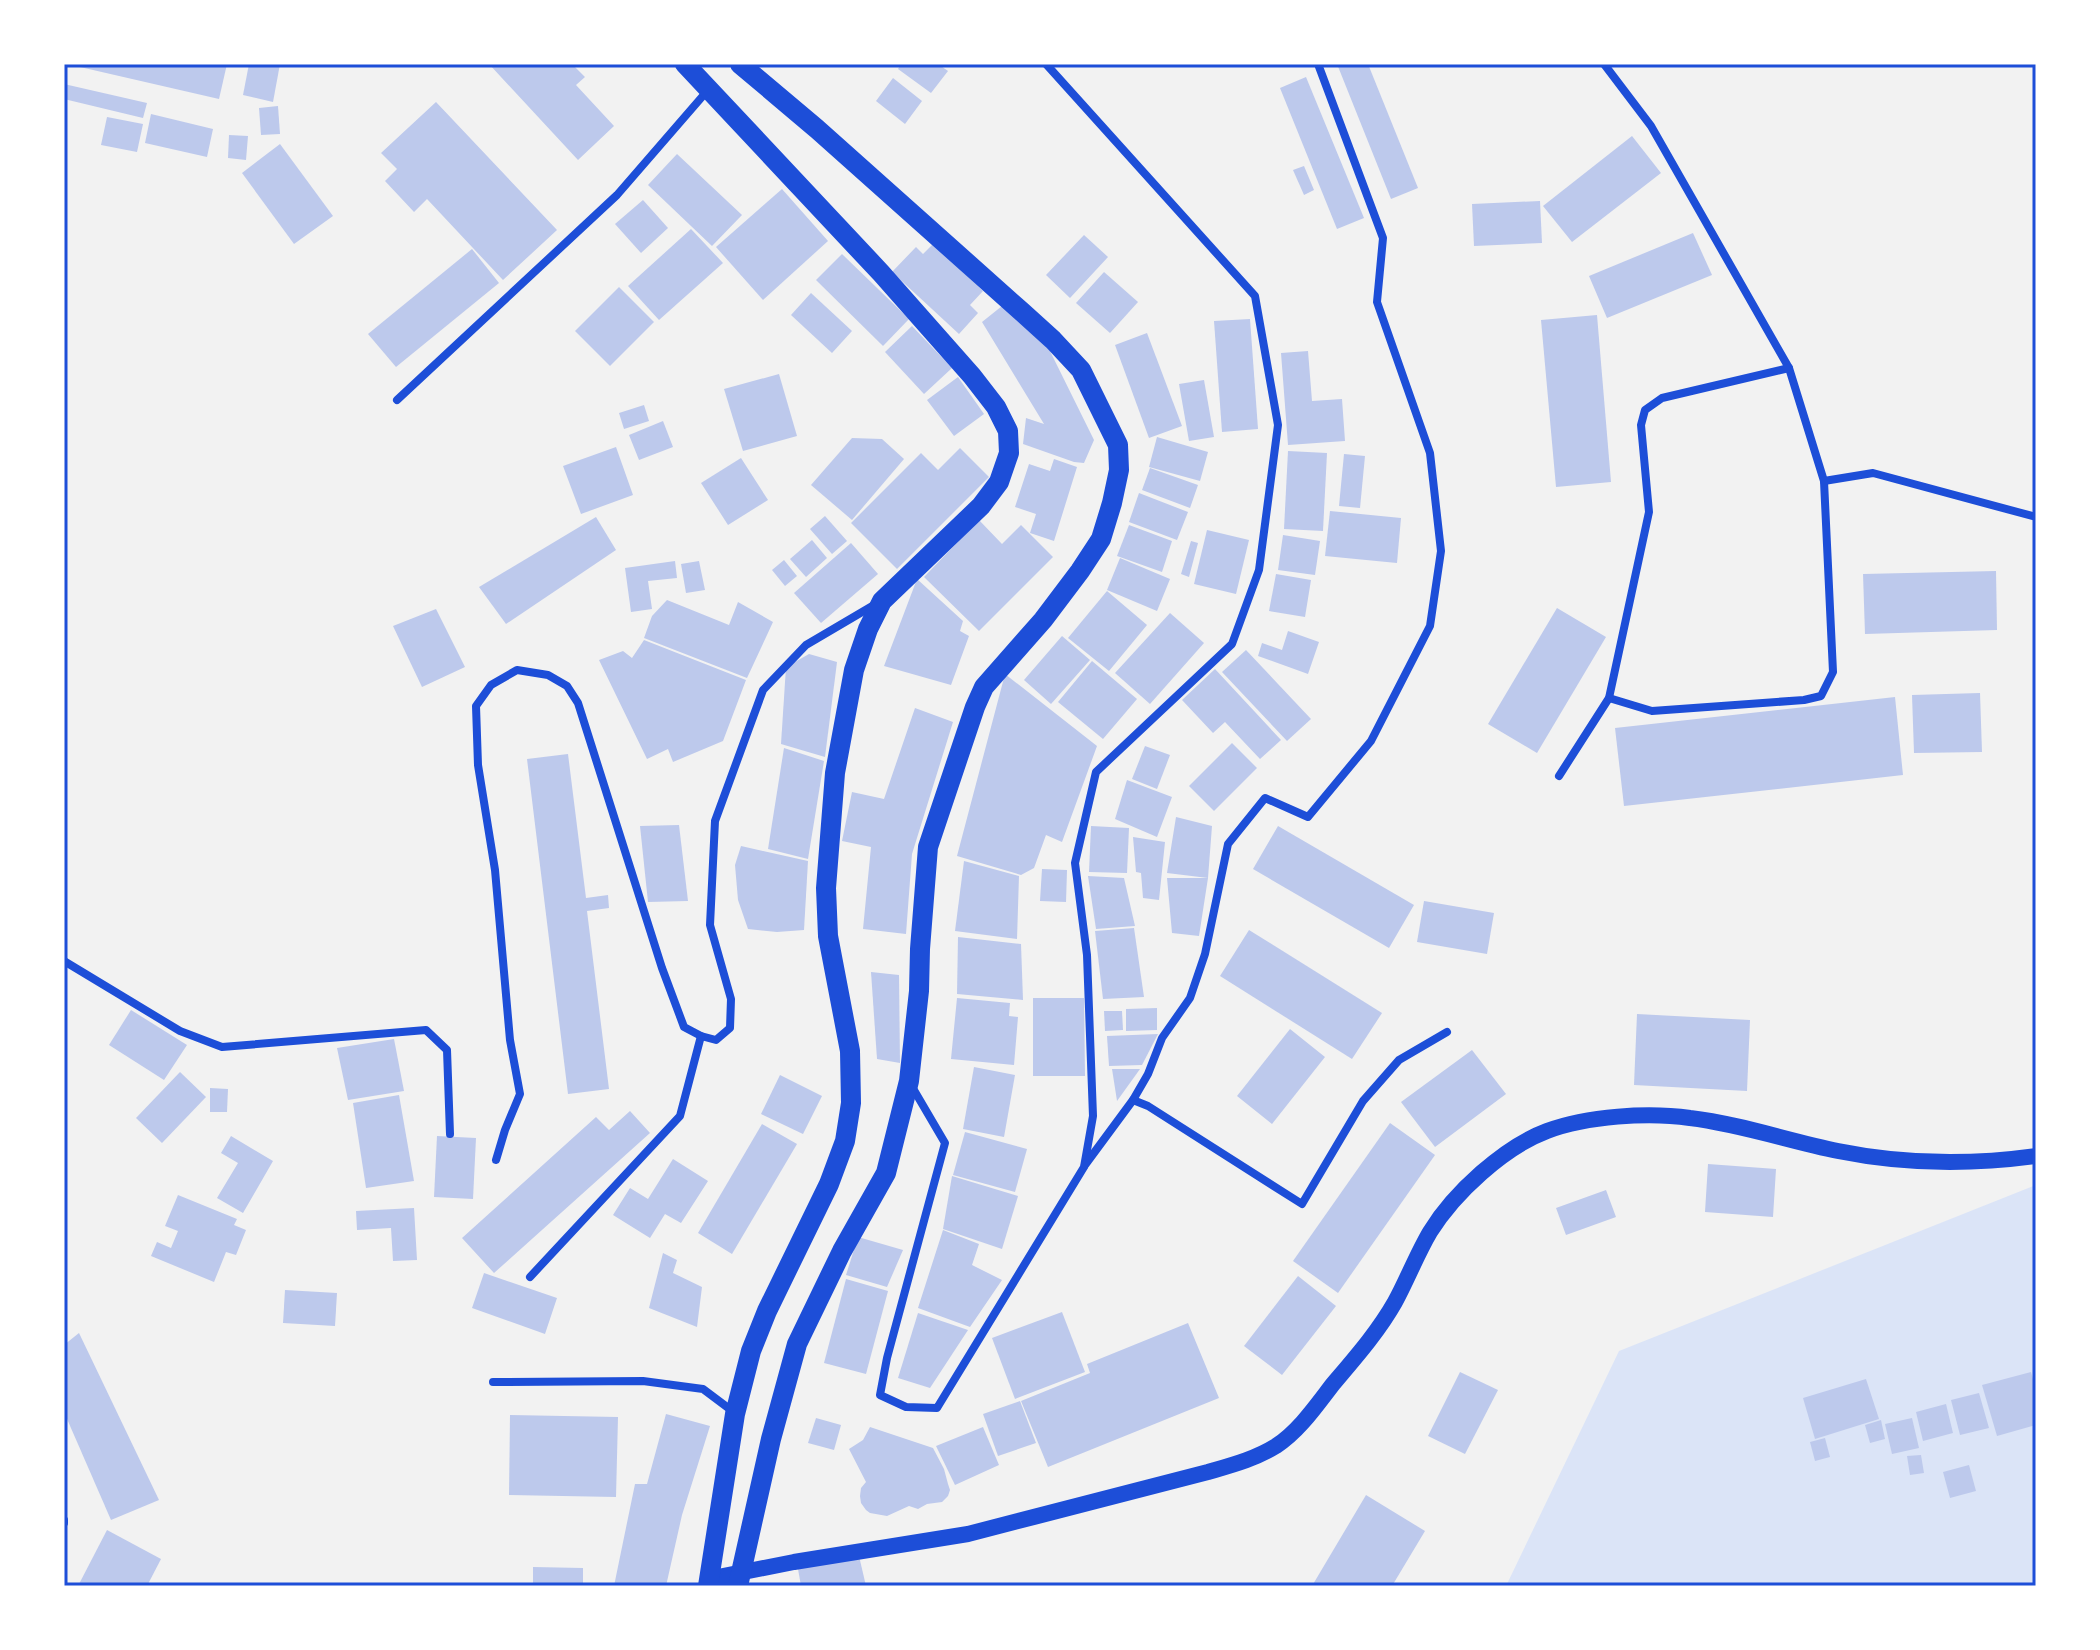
<svg xmlns="http://www.w3.org/2000/svg" width="2100" height="1650" font-family="Roboto,sans-serif">
	<rect width="100%" height="100%" fill="#f2f2f2"/>
	<path fill="#dbe4f7" d="M2036 1185V1586H1506L1619 1351Z"/>
	<g fill="#bdc9ec">
		<path d="M67 64H227L219 99Z"/>
		<path d="M249 64H280L273 102 243 95Z"/>
		<path d="M489 64H572L585 77 576 85 614 126 578 160Z"/>
		<path d="M901 64H938L948 71 931 93 898 69Z"/>
		<path d="M1337 64H1368L1418 188 1391 199Z"/>
		<path d="M1306 77 1364 218 1337 229 1280 88Z"/>
		<path d="M893 78 922 101 905 124 876 101Z"/>
		<path d="M64 84 147 103 143 118 64 99Z"/>
		<path d="M436 102 557 230 503 280 427 199 414 212 385 181 397 169 381 153Z"/>
		<path d="M278 106 280 134 261 135 259 108Z"/>
		<path d="M151 114 213 129 207 157 145 143Z"/>
		<path d="M107 117 143 124 137 152 101 145Z"/>
		<path d="M229 135 248 136 246 160 228 158Z"/>
		<path d="M1632 136 1661 173 1572 242 1543 206Z"/>
		<path d="M280 144 333 216 294 244 242 173Z"/>
		<path d="M677 154 742 215 712 246 648 185Z"/>
		<path d="M1304 166 1314 190 1304 195 1293 170Z"/>
		<path d="M782 189 828 241 763 300 716 247Z"/>
		<path d="M643 200 668 228 641 253 615 224Z"/>
		<path d="M1540 201 1542 243 1474 246 1472 204Z"/>
		<path d="M691 229 723 263 659 320 628 286Z"/>
		<path d="M1693 233 1712 275 1607 318 1589 276Z"/>
		<path d="M1084 235 1108 257 1070 298 1046 275Z"/>
		<path d="M933 244 983 291 970 305 978 313 959 334 892 272 916 247 923 254Z"/>
		<path d="M472 249 499 283 396 367 368 334Z"/>
		<path d="M842 254 909 319 883 346 816 280Z"/>
		<path d="M1104 272 1138 302 1110 333 1076 303Z"/>
		<path d="M619 287 654 322 610 366 575 331Z"/>
		<path d="M811 293 852 331 832 353 791 315Z"/>
		<path d="M1002 306 1048 347 1094 440 1084 463 1074 462 1023 444 1026 418 1044 424 982 322Z"/>
		<path d="M1597 315 1611 482 1556 487 1541 320Z"/>
		<path d="M1250 319 1258 429 1222 432 1214 321Z"/>
		<path d="M912 326 952 368 924 394 885 352Z"/>
		<path d="M1147 333 1182 426 1149 438 1115 345Z"/>
		<path d="M1308 351 1312 401 1342 399 1345 441 1288 445 1281 353Z"/>
		<path d="M779 374 797 436 743 451 724 389Z"/>
		<path d="M958 377 984 414 954 436 927 400Z"/>
		<path d="M1204 380 1214 437 1189 441 1179 384Z"/>
		<path d="M644 405 649 421 624 429 619 413Z"/>
		<path d="M663 421 673 447 639 460 629 435Z"/>
		<path d="M1157 437 1208 452 1200 481 1149 467Z"/>
		<path d="M852 438 882 439 904 459 852 520 811 485Z"/>
		<path d="M616 447 633 495 581 514 563 466Z"/>
		<path d="M960 448 989 477 897 569 851 523 921 453 938 470Z"/>
		<path d="M1288 451 1327 453 1323 531 1284 529Z"/>
		<path d="M1344 454 1365 456 1360 508 1339 506Z"/>
		<path d="M741 458 768 500 728 525 701 483Z"/>
		<path d="M1054 459 1077 467 1054 541 1030 533 1036 514 1015 507 1029 464 1050 471Z"/>
		<path d="M1150 468 1198 485 1190 508 1142 490Z"/>
		<path d="M1139 493 1188 512 1177 540 1129 522Z"/>
		<path d="M1330 511 1401 518 1397 563 1325 556Z"/>
		<path d="M825 516 847 541 832 554 810 529Z"/>
		<path d="M596 517 616 550 506 624 479 587Z"/>
		<path d="M979 520 1002 544 1021 525 1053 557 979 631 924 577Z"/>
		<path d="M1129 525 1172 541 1162 572 1117 556Z"/>
		<path d="M1207 530 1249 540 1236 594 1194 584Z"/>
		<path d="M1283 535 1320 541 1315 575 1278 570Z"/>
		<path d="M812 540 827 558 806 577 790 559Z"/>
		<path d="M1191 541 1198 543 1189 577 1181 574Z"/>
		<path d="M851 543 878 574 821 623 794 593Z"/>
		<path d="M1120 558 1170 579 1157 611 1107 590Z"/>
		<path d="M784 560 797 576 785 586 772 570Z"/>
		<path d="M675 561 677 578 648 581 652 609 631 612 625 568Z"/>
		<path d="M699 561 705 590 686 593 681 564Z"/>
		<path d="M1996 571 1997 630 1865 634 1863 574Z"/>
		<path d="M1276 574 1311 580 1305 617 1269 611Z"/>
		<path d="M917 579 963 621 960 631 969 636 951 685 884 666Z"/>
		<path d="M1107 591 1147 625 1109 671 1068 638Z"/>
		<path d="M667 600 729 625 738 602 773 622 747 678 644 638 652 616Z"/>
		<path d="M1557 608 1606 637 1537 753 1488 724Z"/>
		<path d="M436 609 465 667 422 687 393 626Z"/>
		<path d="M1170 613 1204 643 1150 704 1115 673Z"/>
		<path d="M1288 631 1319 642 1308 674 1258 656 1262 643 1282 650Z"/>
		<path d="M1062 636 1090 660 1051 704 1024 680Z"/>
		<path d="M644 640 746 680 723 741 673 762 668 749 647 759 599 660 623 651 632 658Z"/>
		<path d="M1246 650 1311 719 1287 741 1222 672Z"/>
		<path d="M809 654 837 662 825 757 781 744 786 667Z"/>
		<path d="M1092 661 1137 699 1103 739 1058 702Z"/>
		<path d="M1215 669 1281 740 1260 759 1225 722 1213 733 1182 700Z"/>
		<path d="M1005 674 1097 746 1062 842 1046 835 1034 868 1021 875 957 856Z"/>
		<path d="M1980 693 1982 752 1914 753 1912 695Z"/>
		<path d="M1895 697 1903 775 1624 806 1615 728Z"/>
		<path d="M915 708 953 722 912 854 906 934 863 929 871 847 842 841 852 792 884 799Z"/>
		<path d="M1232 743 1257 768 1214 811 1189 786Z"/>
		<path d="M1145 746 1170 755 1157 789 1132 779Z"/>
		<path d="M784 748 824 761 808 859 768 849Z"/>
		<path d="M568 754 586 898 608 895 609 908 587 911 609 1089 568 1094 527 759Z"/>
		<path d="M1127 780 1172 797 1157 837 1115 819Z"/>
		<path d="M1176 817 1212 826 1208 878 1199 936 1172 933 1167 878H1208L1167 873Z"/>
		<path d="M679 825 688 901 648 902 640 826Z"/>
		<path d="M1091 826 1129 828 1127 873 1089 872Z"/>
		<path d="M1278 826 1414 905 1389 948 1253 869Z"/>
		<path d="M1133 837 1165 842 1159 900 1143 898 1141 873 1136 872Z"/>
		<path d="M741 846 808 861 804 930 777 932 748 929 738 900 735 865Z"/>
		<path d="M964 861 1019 876 1017 939 955 931Z"/>
		<path d="M1042 869 1067 870 1066 902 1040 901Z"/>
		<path d="M1088 876 1124 878 1135 926 1096 929Z"/>
		<path d="M1424 901 1494 913 1487 954 1417 942Z"/>
		<path d="M1134 928 1144 997 1103 999 1095 931Z"/>
		<path d="M1249 930 1382 1013 1352 1059 1220 976Z"/>
		<path d="M958 937 1021 944 1023 1000 957 994Z"/>
		<path d="M871 972 899 975 900 1063 877 1059Z"/>
		<path d="M957 998 1010 1003 1009 1016 1018 1017 1014 1065 951 1059Z"/>
		<path d="M1033 998H1084L1085 1076H1033Z"/>
		<path d="M1157 1008V1030L1126 1031V1009Z"/>
		<path d="M131 1010 187 1045 164 1080 109 1045Z"/>
		<path d="M1104 1011H1122L1123 1030 1105 1031Z"/>
		<path d="M1637 1014 1750 1020 1747 1091 1634 1085Z"/>
		<path d="M1290 1029 1325 1057 1272 1124 1237 1096Z"/>
		<path d="M1158 1034 1142 1065 1109 1066 1107 1036Z"/>
		<path d="M394 1039 404 1091 348 1100 337 1048Z"/>
		<path d="M1472 1050 1506 1094 1435 1147 1401 1102Z"/>
		<path d="M974 1067 1015 1075 1004 1137 963 1129Z"/>
		<path d="M1112 1069H1140L1117 1101Z"/>
		<path d="M180 1072 206 1097 162 1143 136 1118Z"/>
		<path d="M780 1075 822 1096 803 1134 761 1114Z"/>
		<path d="M210 1088 228 1089 227 1112H210Z"/>
		<path d="M399 1095 414 1181 366 1188 353 1103Z"/>
		<path d="M630 1111 650 1133 494 1273 462 1238 596 1117 609 1130Z"/>
		<path d="M1390 1123 1435 1155 1338 1293 1293 1261Z"/>
		<path d="M762 1124 797 1144 732 1254 698 1233Z"/>
		<path d="M965 1132 1027 1149 1015 1192 953 1175Z"/>
		<path d="M231 1136 273 1161 243 1213 217 1198 238 1163 221 1153Z"/>
		<path d="M437 1136 476 1138 473 1199 434 1197Z"/>
		<path d="M673 1159 708 1181 681 1223 665 1214 650 1238 613 1215 630 1188 648 1199Z"/>
		<path d="M1708 1164 1776 1169 1773 1217 1705 1212Z"/>
		<path d="M952 1176 1018 1196 1002 1249 943 1229Z"/>
		<path d="M1606 1190 1616 1217 1566 1235 1556 1208Z"/>
		<path d="M178 1195 237 1219 234 1225 246 1230 236 1255 226 1252 214 1282 151 1256 157 1242 171 1248 178 1231 165 1226Z"/>
		<path d="M414 1208 417 1260 393 1261 391 1228 357 1230 356 1211Z"/>
		<path d="M943 1230 979 1244 972 1265 1002 1280 970 1327 918 1308Z"/>
		<path d="M858 1237 903 1250 887 1287 846 1275Z"/>
		<path d="M663 1253 677 1260 673 1273 702 1287 697 1327 649 1308Z"/>
		<path d="M484 1273 557 1298 545 1334 472 1308Z"/>
		<path d="M1298 1276 1336 1306 1282 1375 1244 1346Z"/>
		<path d="M846 1279 888 1291 866 1374 824 1363Z"/>
		<path d="M285 1290 337 1293 335 1326 283 1323Z"/>
		<path d="M1062 1312 1085 1372 1015 1399 992 1338Z"/>
		<path d="M918 1313 968 1330 930 1388 898 1378Z"/>
		<path d="M1188 1323 1219 1398 1048 1467 1021 1401 1090 1373 1087 1364Z"/>
		<path d="M79 1333 159 1500 111 1520 64 1412V1345Z"/>
		<path d="M1460 1372 1498 1390 1465 1454 1428 1436Z"/>
		<path d="M2031 1372 2036 1390V1425L1997 1436 1982 1385Z"/>
		<path d="M1866 1379 1879 1419 1815 1439 1803 1398Z"/>
		<path d="M1979 1393 1989 1428 1960 1435 1951 1400Z"/>
		<path d="M1020 1401 1036 1443 998 1456 983 1414Z"/>
		<path d="M1946 1404 1953 1433 1923 1441 1916 1412Z"/>
		<path d="M666 1414 710 1426 682 1515 666 1586H614L635 1484H647Z"/>
		<path d="M510 1415 618 1417 616 1497 509 1495Z"/>
		<path d="M816 1418 841 1425 834 1450 808 1443Z"/>
		<path d="M1912 1418 1919 1448 1892 1454 1885 1424Z"/>
		<path d="M1881 1420 1885 1439 1870 1443 1865 1425Z"/>
		<path d="M870 1427 933 1448 944 1469 948 1484 950 1490 948 1496 942 1502 927 1504 918 1509 909 1506 887 1516 870 1513 866 1510 861 1503 860 1496 861 1488 866 1482 849 1449 863 1440Z"/>
		<path d="M983 1427 999 1465 955 1485 936 1446Z"/>
		<path d="M1825 1438 1830 1457 1815 1461 1810 1442Z"/>
		<path d="M1921 1455 1924 1473 1910 1475 1907 1456Z"/>
		<path d="M1969 1465 1976 1491 1950 1498 1943 1472Z"/>
		<path d="M1366 1495 1425 1531 1392 1586H1312Z"/>
		<path d="M107 1530 161 1559 147 1586H78Z"/>
		<path d="M859 1556 866 1586H801L798 1569Z"/>
		<path d="M533 1567 583 1568V1586H533Z"/>
	</g>
	<g fill="none" stroke-linecap="round" stroke-linejoin="round">
		<g stroke="#1d4ed8" stroke-width="8">
			<path d="M1604 64 1651 126 1789 368 1824 481 1833 672 1821 696 1804 700 1652 711 1609 698"/>
			<path d="M397 400 617 195 708 90"/>
			<path d="M1824 481 1873 473 2036 517"/>
			<path d="M1559 776 1609 698 1649 512 1641 425 1645 410 1662 398 1789 368"/>
			<path d="M64 961 180 1031 222 1047 426 1030 447 1050 450 1134"/>
			<path d="M911 1085 945 1143 887 1358 880 1395 906 1407 937 1408 1084 1167 1093 1116 1087 955 1075 863 1096 772 1232 644 1259 570 1278 425 1255 296 1046 64"/>
			<path d="M1133 1100 1148 1106 1302 1204 1363 1101 1399 1060 1447 1032"/>
			<path d="M496 1160 505 1130 520 1094 510 1040 495 870 478 765 476 706 491 685 517 670 548 675 567 686 578 703 662 968 684 1027 701 1036 716 1040 730 1028 731 999 710 925 715 821 763 690 806 645 874 605"/>
			<path d="M1085 1165 1133 1100 1148 1074 1162 1038 1190 998 1205 954 1228 844 1265 798 1308 817 1371 741 1430 626 1441 551 1430 453 1377 302 1383 238 1318 64"/>
			<path d="M530 1277 680 1116 701 1036"/>
			<path d="M493 1382 643 1381 703 1389 735 1413"/>
			<path d="M64 1520V1523"/>
		</g>
		<path stroke="#1d4ed8" stroke-width="16" d="M708 1579 794 1562 968 1534 1208 1472C1232 1465 1255 1459 1276 1446 1299 1431 1316 1406 1333 1384 1355 1358 1378 1332 1395 1302 1407 1280 1417 1254 1430 1232 1454 1193 1504 1147 1547 1131 1587 1116 1648 1112 1690 1118 1740 1124 1789 1141 1838 1151 1902 1164 1971 1165 2036 1156"/>
		<g stroke="#1d4ed8" stroke-width="20">
			<path d="M685 64 881 273 972 376 996 407 1008 431 1009 453 999 482 981 506 882 601 868 629 854 670 835 773 826 888 828 936 850 1051 851 1103 845 1141 829 1184 767 1311 751 1351 735 1414 708 1586"/>
			<path d="M738 1586 771 1439 797 1344 842 1251 886 1173 909 1081 919 991 920 949 928 847 975 707 984 687 1043 620 1080 571 1101 539 1112 503 1119 470 1118 445 1081 370 1053 340 1021 311 817 129 740 64"/>
		</g>
	</g>
	<rect width="2100" height="1650" fill="none" stroke="#ffffff" stroke-width="132"/>
	<rect x="66" y="66" width="1968" height="1518" fill="none" stroke="#1d4ed8" stroke-width="3"/>
</svg>
